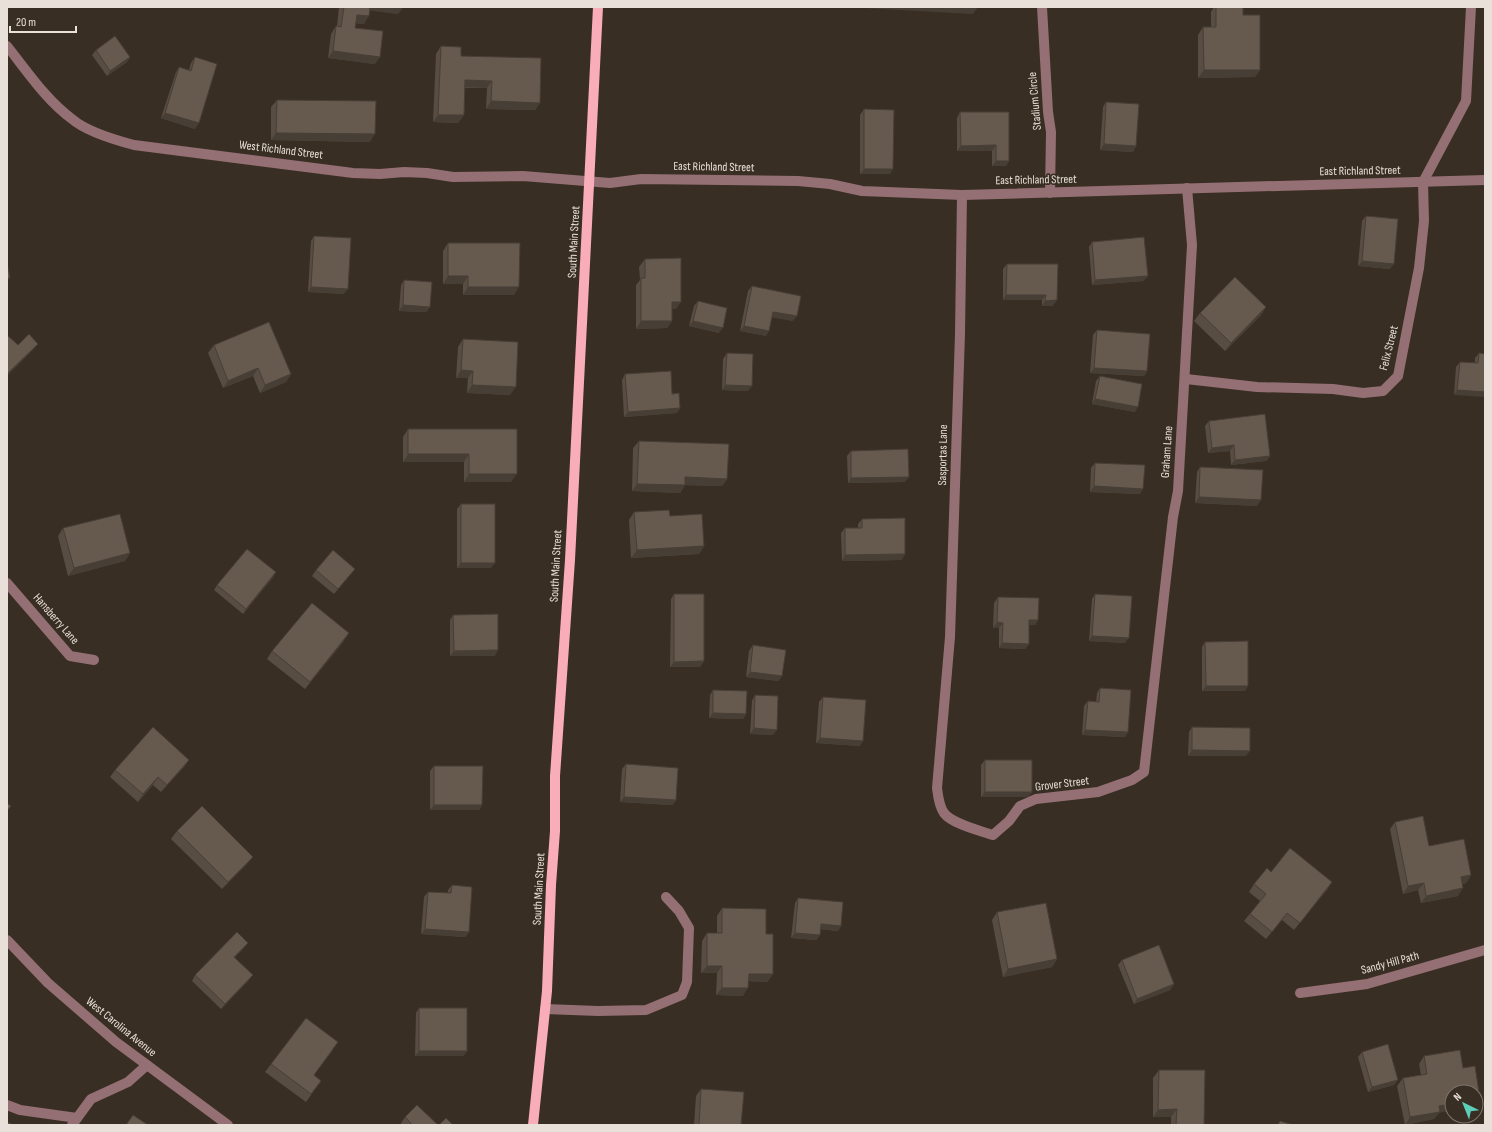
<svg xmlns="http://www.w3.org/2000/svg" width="1492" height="1132" font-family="'Sofia Sans Condensed',sans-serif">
	<rect width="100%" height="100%" fill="#392e23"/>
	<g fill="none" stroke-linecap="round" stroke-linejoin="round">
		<g stroke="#946f74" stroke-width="10">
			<path d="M1042 7 1048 112 1051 132 1050 193"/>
			<path d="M7 46C27 71 46 100 72 119 87 132 115 140 134 145L353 173 380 174 404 172 427 173 453 177 523 176 610 183 641 179 798 181 830 184 862 191 962 195 1485 180"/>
			<path d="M962 195 960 334 950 637 937 788C938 796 939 806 944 813 952 824 981 831 993 835L1009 821 1020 806 1036 799 1098 792 1132 780 1144 772 1173 517 1178 491 1192 245 1187 188"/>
			<path d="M1186 379 1257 387 1333 389 1363 393 1383 391 1398 376 1419 268 1424 221 1423 182 1466 101 1471 7"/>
			<path d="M7 583 70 656 94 660"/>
			<path d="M7 940 48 983 116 1042 228 1125"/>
			<path d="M1300 993 1367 984 1485 950"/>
			<path d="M545 1009 598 1011 646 1010 682 995 687 982 689 928 679 911 666 897"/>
			<path d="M7 1105 20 1110 77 1118"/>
			<path d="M72 1125 91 1099 128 1082 147 1065"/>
		</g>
		<path stroke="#f8adb8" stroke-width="10" d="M533 1125 547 991 551 885 555 831V776L570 560 598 7"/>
	</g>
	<g fill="#584d42">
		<path d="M339 7H403L398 14 370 10 364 24 356 23 355 28 375 64 328 58 331 34 336 26H337Z"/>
		<path d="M1214 7H1243V15L1260 70 1255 77 1198 78V35L1203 27H1211V12Z"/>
		<path d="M441 46 461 56 540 103 535 110 486 109 487 88H464V115L458 123 433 122 436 54Z"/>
		<path d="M96 50 130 57 127 62 107 76 92 55Z"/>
		<path d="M195 57V129L161 118 176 72 179 67 189 70 191 63Z"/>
		<path d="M277 100 370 142 271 140V107Z"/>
		<path d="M1106 102 1136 146 1133 152 1100 150 1103 107Z"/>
		<path d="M864 109 890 174H860V115Z"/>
		<path d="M960 112H1009V161L1006 166H992V151H957V118Z"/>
		<path d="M1366 216 1390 269 1358 266 1362 221Z"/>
		<path d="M314 236 344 294 308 292 311 241Z"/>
		<path d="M1092 242 1144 281 1092 285 1089 247Z"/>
		<path d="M448 243 514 295H463V284H443V251Z"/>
		<path d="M645 259 676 309H672V321L667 328 636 329V285L640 280 639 267Z"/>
		<path d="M1007 264H1058L1053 306H1042V300H1003V269Z"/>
		<path d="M404 280 430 307 426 312 399 311 401 285Z"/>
		<path d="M752 286 793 321 772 317 766 336 740 331 748 291Z"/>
		<path d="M698 301 719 333 689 326 694 306Z"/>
		<path d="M1266 307 1261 315 1225 351 1194 321 1200 313Z"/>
		<path d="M1097 330 1147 371 1144 376 1090 373 1093 335Z"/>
		<path d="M463 339 510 395 467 393 468 378H456L458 347Z"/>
		<path d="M214 345 291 374 286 382 260 393 253 376 223 388 208 353Z"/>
		<path d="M727 353 748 391 722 390 723 359Z"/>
		<path d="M1479 353 1485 354 1454 395 1456 367 1460 362 1475 363V358Z"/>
		<path d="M625 374 672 394 680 408 677 413 624 417 622 380Z"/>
		<path d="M1100 376 1135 412 1092 404 1096 381Z"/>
		<path d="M1209 421 1270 456 1266 461 1231 465 1230 451 1208 453 1205 426Z"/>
		<path d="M408 429H517L511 482H464V462H403V437Z"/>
		<path d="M639 441 727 479 722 486 685 485 680 493 632 491 633 448Z"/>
		<path d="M851 451 905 482 848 483 847 456Z"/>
		<path d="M1095 463 1140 494 1090 492 1091 468Z"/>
		<path d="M1200 467 1257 506 1195 503 1197 472Z"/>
		<path d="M461 504 491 568H457V509Z"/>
		<path d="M634 512 670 516 704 546 699 554 631 558 629 520Z"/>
		<path d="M862 519 902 560 842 561 841 533 845 528H858V524Z"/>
		<path d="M63 528 130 553 125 561 68 576 58 536Z"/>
		<path d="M355 569 334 594 312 576 316 570Z"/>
		<path d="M276 572 243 614 214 590 217 585Z"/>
		<path d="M674 594 704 661 700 667H670L671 599Z"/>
		<path d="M1095 594 1125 643 1089 641 1092 599Z"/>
		<path d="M998 597 1038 620 1035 625H1029V644L1025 649 999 648V628H993L994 603Z"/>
		<path d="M453 615 495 656H450V620Z"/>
		<path d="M344 641 305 689 267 659 272 651Z"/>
		<path d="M1205 642 1245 691H1202V647Z"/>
		<path d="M753 645 779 681 746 677 749 651Z"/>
		<path d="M1100 688 1128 732 1125 737 1082 735 1084 706 1088 701 1096 702 1097 693Z"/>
		<path d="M713 690 746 714 743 719 709 718 710 695Z"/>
		<path d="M755 695 773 735 750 734 752 701Z"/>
		<path d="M823 697 860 746 816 743 819 702Z"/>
		<path d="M1192 727 1246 756H1188L1189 732Z"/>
		<path d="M189 760 184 767 161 792 153 785 138 802 110 777 115 770Z"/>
		<path d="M985 760 1032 792 1028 797H981V765Z"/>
		<path d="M626 764 676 800 672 805 620 802 622 769Z"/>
		<path d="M434 766 482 805 479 810H430V771Z"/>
		<path d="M1395 822 1471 875 1466 883 1463 884 1458 896 1421 903 1418 890 1403 894 1390 829Z"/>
		<path d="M177 831 253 857 247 864 222 889 171 839Z"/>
		<path d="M1271 872 1332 882 1327 890 1294 930 1282 920 1266 939 1244 921 1260 901 1249 892 1254 884Z"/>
		<path d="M452 885 469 932 465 937 421 934 424 897 428 892 448 893V890Z"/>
		<path d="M798 898 841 926 838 931 820 929V935L816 940 791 938 795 903Z"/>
		<path d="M722 908 766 934 773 974 767 982 748 981 743 996 716 995 717 973H701L702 941 707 933H717V916Z"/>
		<path d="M997 912 1057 959 1052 967 1003 977 992 920Z"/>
		<path d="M244 948 235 957 249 980 221 1009 192 981 195 975Z"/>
		<path d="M1122 960 1174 984 1170 990 1134 1004 1118 965Z"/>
		<path d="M419 1008 467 1051 463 1056H415L416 1013Z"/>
		<path d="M333 1050 314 1075 321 1081 306 1102 265 1072 271 1064Z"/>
		<path d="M1362 1052 1398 1080 1394 1085 1368 1092 1358 1057Z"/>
		<path d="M1424 1056 1439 1113 1434 1119 1405 1125 1397 1086 1403 1078 1421 1075 1419 1064Z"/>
		<path d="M1159 1070 1204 1125H1171V1117H1153V1078Z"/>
		<path d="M701 1089 741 1125H694L696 1096Z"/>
		<path d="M405 1117 438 1125H400Z"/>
	</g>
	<g fill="#473e36">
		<path d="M367 7H403L398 14 365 10Z"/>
		<path d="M846 7H978L973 14Z"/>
		<path d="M357 15 369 16 364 24 351 23Z"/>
		<path d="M333 51 380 57 375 64 328 58Z"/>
		<path d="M130 57 127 62 107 76 110 71Z"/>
		<path d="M1204 70H1260L1255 77 1198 78Z"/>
		<path d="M465 80 492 81 487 88 459 87Z"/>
		<path d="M491 101 540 103 535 110 486 109Z"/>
		<path d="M165 113 199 123 195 129 161 118Z"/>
		<path d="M438 115H464L458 123 433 122Z"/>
		<path d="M276 133 375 134 370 142 271 140Z"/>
		<path d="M1104 144 1136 146 1133 152 1100 150Z"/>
		<path d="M996 145 992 151H957L961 146Z"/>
		<path d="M996 161H1009L1006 166H992Z"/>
		<path d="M864 169H893L890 174H860Z"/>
		<path d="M1362 261 1394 264 1390 269 1358 266Z"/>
		<path d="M448 276H468L463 284H443Z"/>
		<path d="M1148 276 1144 281 1092 285 1095 280Z"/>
		<path d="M7 278H10L7 282Z"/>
		<path d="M311 287 348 289 344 294 308 292Z"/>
		<path d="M468 287H519L514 295H463Z"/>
		<path d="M1006 295H1046L1042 300H1003Z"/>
		<path d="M1057 300 1053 306H1042L1045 301Z"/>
		<path d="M672 302H681L676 309H667Z"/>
		<path d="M403 305 430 307 426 312 399 311Z"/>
		<path d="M1266 307 1261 315 1225 351 1231 343Z"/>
		<path d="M773 312 797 316 793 321 770 317Z"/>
		<path d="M641 321H672L667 328 636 329Z"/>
		<path d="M693 321 723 328 719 333 689 326Z"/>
		<path d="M744 326 769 331 766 336 740 331Z"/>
		<path d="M38 344 34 349 7 376V374Z"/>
		<path d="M258 368 253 376 223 388 228 381Z"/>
		<path d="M1094 368 1147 371 1144 376 1090 373Z"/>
		<path d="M461 370 473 371 468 378H456Z"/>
		<path d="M291 374 286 382 260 393 265 385Z"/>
		<path d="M472 385 516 387 510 395 467 393Z"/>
		<path d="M725 385 752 386 748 391 722 390Z"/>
		<path d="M1457 390 1485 392V397L1454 395Z"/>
		<path d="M1095 399 1138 407 1135 412 1092 404Z"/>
		<path d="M680 408 677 413 624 417 628 412Z"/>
		<path d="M1234 445 1230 451 1208 453 1212 448Z"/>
		<path d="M408 454H469L464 462H403Z"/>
		<path d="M1270 456 1266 461 1231 465 1235 460Z"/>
		<path d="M469 474H517L511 482H464Z"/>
		<path d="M685 477 727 479 722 486 680 485Z"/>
		<path d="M909 477 905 482 848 483 851 478Z"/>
		<path d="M637 484 685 485 680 493 632 491Z"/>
		<path d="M1094 486 1143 489 1140 494 1090 492Z"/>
		<path d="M1199 497 1261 500 1257 506 1195 503Z"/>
		<path d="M704 546 699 554 631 558 637 550Z"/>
		<path d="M130 553 125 561 68 576 74 568Z"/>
		<path d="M905 554 902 560 842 561 845 555Z"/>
		<path d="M461 563H495L491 568H457Z"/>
		<path d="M276 572 273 578 243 614 246 609Z"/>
		<path d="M1029 620H1038L1035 625H1025Z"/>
		<path d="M997 622 1003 623 999 628H993Z"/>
		<path d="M349 633 344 641 305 689 310 682Z"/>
		<path d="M1092 636 1129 638 1125 643 1089 641Z"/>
		<path d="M1002 643 1029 644 1025 649 999 648Z"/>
		<path d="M498 650 495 656H450L454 651Z"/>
		<path d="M704 661 700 667H670L674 662Z"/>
		<path d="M750 672 782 676 779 681 746 677Z"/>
		<path d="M1206 686H1248L1245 691H1202Z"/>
		<path d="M713 713 746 714 743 719 709 718Z"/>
		<path d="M754 728 777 730 773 735 750 734Z"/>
		<path d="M1085 730 1128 732 1125 737 1082 735Z"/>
		<path d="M820 738 863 741 860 746 816 743Z"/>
		<path d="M1192 750 1250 751 1246 756H1188Z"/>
		<path d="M189 760 184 767 161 792 167 785Z"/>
		<path d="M158 777 153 785 138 802 143 794Z"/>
		<path d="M985 792H1032L1028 797H981Z"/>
		<path d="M624 797 676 800 672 805 620 802Z"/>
		<path d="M434 805H482L479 810H430Z"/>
		<path d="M253 857 247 864 222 889 228 882Z"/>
		<path d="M1471 875 1466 883 1456 885 1461 877Z"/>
		<path d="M1332 882 1327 890 1294 930 1300 923Z"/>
		<path d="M1424 883 1418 890 1403 894 1408 886Z"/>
		<path d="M1463 888 1458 896 1421 903 1426 896Z"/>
		<path d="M821 924 841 926 838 931 817 929Z"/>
		<path d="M425 929 469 932 465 937 421 934Z"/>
		<path d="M795 933 820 935 816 940 791 938Z"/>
		<path d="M248 943 244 948 230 962 234 957Z"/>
		<path d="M1057 959 1052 967 1003 977 1008 969Z"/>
		<path d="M707 966H722L717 973H701Z"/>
		<path d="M749 974H773L767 982 743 981Z"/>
		<path d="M253 975 249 980 221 1009 225 1004Z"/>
		<path d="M1174 984 1170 990 1134 1004 1137 999Z"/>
		<path d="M722 988H748L743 996 716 995Z"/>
		<path d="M419 1051H467L463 1056H415Z"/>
		<path d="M1398 1080 1394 1085 1368 1092 1372 1087Z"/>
		<path d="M1476 1099H1480L1476 1105Z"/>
		<path d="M1452 1104V1110L1439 1113 1434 1119 1405 1125 1410 1117 1439 1106Z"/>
		<path d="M1177 1109 1171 1117H1153L1158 1110Z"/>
	</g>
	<g fill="#66594d" stroke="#473e36">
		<path d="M344 7H370L369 16 357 15 355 28 383 31 380 57 333 51 336 26 341 27Z"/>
		<path d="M1216 7H1243V15H1260V70H1204L1203 27H1216Z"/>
		<path d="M115 36 130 57 110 71 96 50Z"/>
		<path d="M441 46 461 47V56L541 58 540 103 491 101 492 81 465 80 464 115H438Z"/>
		<path d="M195 57 217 64 199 123 165 113 179 67 191 71Z"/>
		<path d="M277 100 376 101 375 134 276 133Z"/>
		<path d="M1106 102 1139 104 1136 146 1104 144Z"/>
		<path d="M864 109 894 110 893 169H864Z"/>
		<path d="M960 112H1009V161H996V145L961 146Z"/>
		<path d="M1366 216 1398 219 1394 264 1362 261Z"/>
		<path d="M314 236 351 238 348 289 311 287Z"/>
		<path d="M1144 237 1148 276 1095 280 1092 242Z"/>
		<path d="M448 243H520L519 287H468V276H448Z"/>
		<path d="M681 258V302H672V321H641V278H645V259Z"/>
		<path d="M7 262 10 278H7Z"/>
		<path d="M1007 264H1058L1057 300 1045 301 1046 295H1006Z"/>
		<path d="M1235 277 1266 307 1231 343 1200 313Z"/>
		<path d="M404 280 432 282 430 307 403 305Z"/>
		<path d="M752 286 801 296 797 316 773 312 769 331 744 326Z"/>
		<path d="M698 301 727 308 723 328 693 321Z"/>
		<path d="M269 322 291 374 265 385 258 368 228 381 214 345Z"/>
		<path d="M1097 330 1150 334 1147 371 1094 368Z"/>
		<path d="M29 334 38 344 7 374V335L18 345Z"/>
		<path d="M463 339 518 342 516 387 472 385 473 371 461 370Z"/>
		<path d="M727 353 753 354 752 386 725 385Z"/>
		<path d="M1479 353 1485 354V392L1457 390 1460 362 1478 363Z"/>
		<path d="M671 371 672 394 679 393 680 408 628 412 625 374Z"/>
		<path d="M1100 376 1142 384 1138 407 1095 399Z"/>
		<path d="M1265 414 1270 456 1235 460 1234 445 1212 448 1209 421Z"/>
		<path d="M408 429H517V474H469V454H408Z"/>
		<path d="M639 441 729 444 727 479 685 477V485L637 484Z"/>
		<path d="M908 449 909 477 851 478V451Z"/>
		<path d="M1095 463 1145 465 1143 489 1094 486Z"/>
		<path d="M1200 467 1263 470 1261 500 1199 497Z"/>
		<rect x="461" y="504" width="34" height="59"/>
		<path d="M669 510 670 516 702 514 704 546 637 550 634 512Z"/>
		<path d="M120 514 130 553 74 568 63 528Z"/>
		<path d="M905 518V554L845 555V528H862V519Z"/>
		<path d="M247 549 276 572 246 609 217 585Z"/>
		<path d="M333 550 355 569 338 589 316 570Z"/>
		<path d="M674 594H704V661L674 662Z"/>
		<path d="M1095 594 1132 596 1129 638 1092 636Z"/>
		<path d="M998 597 1039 598 1038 620H1029V644L1002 643 1003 623 997 622Z"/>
		<path d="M312 603 349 633 310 682 272 651Z"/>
		<path d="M498 614V650L454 651 453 615Z"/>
		<path d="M1248 641V686H1206L1205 642Z"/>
		<path d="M753 645 786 650 782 676 750 672Z"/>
		<path d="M1100 688 1131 690 1128 732 1085 730 1088 701 1099 702Z"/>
		<path d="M713 690 747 691 746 714 713 713Z"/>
		<path d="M755 695 778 696 777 730 754 728Z"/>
		<path d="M823 697 866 700 863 741 820 738Z"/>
		<path d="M153 727 189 760 167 785 158 777 143 794 115 770Z"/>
		<path d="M1192 727 1250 728V751L1192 750Z"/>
		<rect x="985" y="760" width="47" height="32"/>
		<path d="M626 764 678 768 676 800 624 797Z"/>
		<path d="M434 766H483L482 805H434Z"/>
		<path d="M7 803 11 806 7 811Z"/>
		<path d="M202 806 253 857 228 882 177 831Z"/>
		<path d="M1423 816 1429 846 1464 839 1471 875 1461 877 1463 888 1426 896 1424 883 1408 886 1395 822Z"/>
		<path d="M1290 848 1332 882 1300 923 1287 913 1272 932 1250 914 1266 894 1254 884 1267 868 1271 872Z"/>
		<path d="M452 885 472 887 469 932 425 929 428 892 451 893Z"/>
		<path d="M798 898 843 902 841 926 821 924 820 935 795 933Z"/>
		<path d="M1046 903 1057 959 1008 969 997 912Z"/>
		<path d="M722 908 766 909V934H773V974H749L748 988H722V966H707V933H722Z"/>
		<path d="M237 932 248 943 234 957 253 975 225 1004 195 975Z"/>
		<path d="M1159 945 1174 984 1137 999 1122 960Z"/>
		<rect x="419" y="1008" width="48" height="43"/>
		<path d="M306 1018 338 1042 314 1075 321 1081 311 1094 271 1064Z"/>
		<path d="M1388 1044 1398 1080 1372 1087 1362 1052Z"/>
		<path d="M1460 1050 1463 1068 1475 1066 1480 1099H1476V1092H1452V1104L1439 1106 1440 1112 1410 1117 1403 1078 1427 1074 1424 1056Z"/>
		<path d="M1159 1070H1205L1204 1125H1176L1177 1109 1158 1110Z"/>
		<path d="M701 1089 744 1092 741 1125H699Z"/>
		<path d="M417 1105 438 1125H410L411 1123 405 1117Z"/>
		<path d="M133 1115 148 1125H126Z"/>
		<path d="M446 1118 453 1125H439Z"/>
		<path d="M1280 1121 1293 1125H1278Z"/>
		<path d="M7 1122 14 1125H7Z"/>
	</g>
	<g text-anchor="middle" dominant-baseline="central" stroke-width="3.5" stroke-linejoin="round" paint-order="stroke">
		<g font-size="12" fill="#e8e0d9" stroke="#392e23">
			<text transform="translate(1035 101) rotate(-95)">Stadium Circle</text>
			<text transform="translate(281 150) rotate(7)">West Richland Street</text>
			<text transform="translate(714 167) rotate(1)">East Richland Street</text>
			<text transform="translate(1360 171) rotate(-1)">East Richland Street</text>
			<text transform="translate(1036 180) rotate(-1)">East Richland Street</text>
			<text transform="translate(574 242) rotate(-87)">South Main Street</text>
			<text transform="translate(1389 348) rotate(-76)">Felix Street</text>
			<text transform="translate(1167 452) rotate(-86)">Graham Lane</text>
			<text transform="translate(943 455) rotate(-89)">Sasportas Lane</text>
			<text transform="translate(556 566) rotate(-87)">South Main Street</text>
			<text transform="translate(56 619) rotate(49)">Hansberry Lane</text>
			<text transform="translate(1062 784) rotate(-7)">Grover Street</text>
			<text transform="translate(539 889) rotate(-87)">South Main Street</text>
			<text transform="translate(1390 963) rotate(-15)">Sandy Hill Path</text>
			<text transform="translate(121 1027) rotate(39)">West Carolina Avenue</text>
		</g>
	</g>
	<rect width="1492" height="1132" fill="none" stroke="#e8e0d9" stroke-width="16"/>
	<g transform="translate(1464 1104) rotate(317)"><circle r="19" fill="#392e23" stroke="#7f756c"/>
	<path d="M0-3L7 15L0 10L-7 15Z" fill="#5dceb8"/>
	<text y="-6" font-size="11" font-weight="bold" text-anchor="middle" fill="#e8e0d9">N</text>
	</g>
	<path d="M10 26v6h66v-6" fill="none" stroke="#e8e0d9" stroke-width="2"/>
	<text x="16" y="26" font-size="12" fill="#e8e0d9" stroke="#392e23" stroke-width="3" paint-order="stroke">20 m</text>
</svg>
